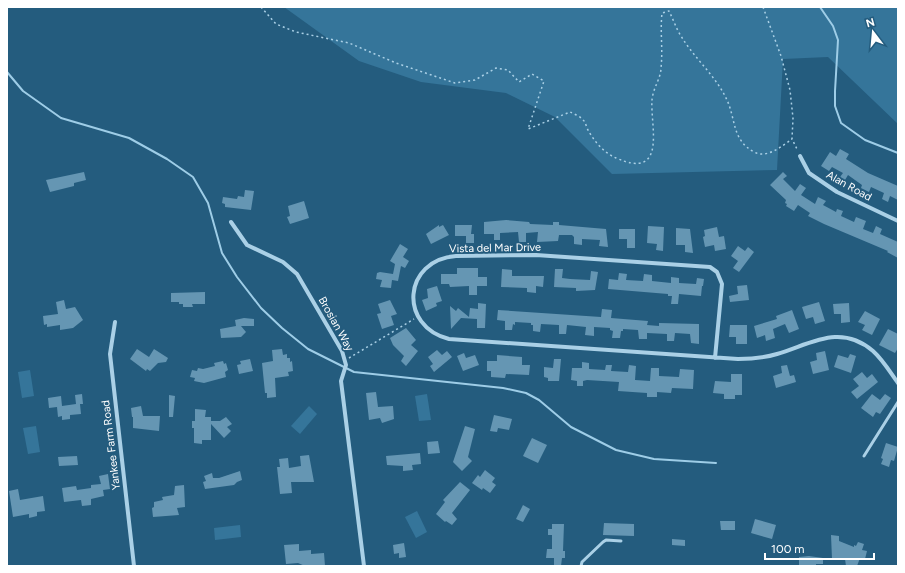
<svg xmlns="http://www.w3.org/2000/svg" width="905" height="573" font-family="Figtree,sans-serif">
	<rect width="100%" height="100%" fill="#245c7e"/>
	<g fill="#35759a">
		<path d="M284 7H898V124L828 57 783 59 777 170 612 174 555 117 506 93 421 82 359 61Z"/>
		<path d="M30 370 34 396 22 398 18 372Z"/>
		<path d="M427 394 431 420 419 421 415 396Z"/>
		<path d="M309 406 317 414 300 434 291 426Z"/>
		<path d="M36 426 40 452 28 454 23 428Z"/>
		<path d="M417 511 427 532 416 538 405 517Z"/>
		<path d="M240 525 241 537 215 540 214 528Z"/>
	</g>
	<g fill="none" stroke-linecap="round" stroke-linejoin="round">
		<g stroke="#9ecde7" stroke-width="2">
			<path d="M820 7 833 26 838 40 835 91V106L841 123 865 140 898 153"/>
			<path d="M7 72 23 91 61 118 129 138 167 159 193 177 208 203 222 253 237 277 261 308 282 328 308 349 354 372 503 388 526 393 539 400 571 427 616 450 654 459 716 463"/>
		</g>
	</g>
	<g fill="#6596b3">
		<path d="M840 149 849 154 846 159 868 173 898 186V200L890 196 888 202 882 199 884 193 871 187 869 192 861 188 862 185 848 175 845 180 840 177 843 173 832 167 829 171 821 166 830 152 836 156Z"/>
		<path d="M84 172 86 180 74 183V186L50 192 46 180Z"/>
		<path d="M783 172 787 176 783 179 795 191 800 184 806 188 801 195 815 204 818 197 826 201 823 205 836 212 837 209 843 211 841 216 854 222 856 217 866 221 863 229 873 233 876 226 882 229 880 234 898 242V258L887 252 888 251 824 224 808 216 810 213 798 205 794 211 786 206 787 204 785 203 786 200 770 185Z"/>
		<path d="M245 190 254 191 251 210 225 207V204L222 203 223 197 237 199 238 196 244 197Z"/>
		<path d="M304 201 309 218 290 224 287 217 290 216 288 206Z"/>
		<path d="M506 220 529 222 530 224 553 225V222H559V225L606 229 608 247 599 246 600 240 582 239V245L574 244V237L572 235H559L558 241 537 242 538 232 526 233V242H519L518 232 500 233V240H494V234H484V222Z"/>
		<path d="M439 225V227L443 225 449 235 431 244 426 234Z"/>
		<path d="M455 225H472L471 234H474V243H466V236H455Z"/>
		<path d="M648 226 664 227 663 251 656 250 657 244 647 243Z"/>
		<path d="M717 227 719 237 724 236 726 249 715 251 714 245 705 247 703 237 705 236 704 230Z"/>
		<path d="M676 228 690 229 693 253 685 252V245H676Z"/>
		<path d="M619 229H635V248H627V239H619Z"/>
		<path d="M400 244 408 249 403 257 409 261 405 268 401 266 398 281 392 280 391 288 380 287 382 280 376 279 377 273 380 272 393 274 395 264 390 261Z"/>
		<path d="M738 246 745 251 748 247 754 252 739 272 733 268 738 261 731 256Z"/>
		<path d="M457 268H478V277H487V286H477V295H469V286L450 287 449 284H441V274H457Z"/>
		<path d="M502 269 512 270V276H544L543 287 536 286V293L527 292V288L501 287Z"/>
		<path d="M555 269H563L562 278 570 279 590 280 591 271 598 272 595 290 576 291V288L554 287Z"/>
		<path d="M619 273 627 274 626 280 643 281 644 274 652 275V281L671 283V277L679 278V283L696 284 697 278 704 279 703 286H702L701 296 679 294 678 304H671L672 296H668V294L608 289 609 279 618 280Z"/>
		<path d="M747 285 749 300 730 302 729 296 738 294 737 286Z"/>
		<path d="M437 286 442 301 436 303 437 306 426 311 422 300 428 298 427 289Z"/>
		<path d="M205 292V304H192L193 307H183V304H179V302H171V293Z"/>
		<path d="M64 300 66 309 75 307 83 320 73 328 60 330V325L47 327V324L44 325 43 316 58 314 56 302Z"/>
		<path d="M390 300 397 314 391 316 394 325 382 329 377 314 381 313 378 304Z"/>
		<path d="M819 302 825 321 815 324 813 317 806 319 802 307Z"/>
		<path d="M478 303 486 304 485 328H477V319L461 318 451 329 450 306 456 311 458 308 469 317 470 308 478 309Z"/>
		<path d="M849 303 850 322 841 323V314H834L833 304Z"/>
		<path d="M602 309 612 310 611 318 648 321 647 325 659 326V323L699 324V344L691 343 690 334 675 333 674 341H667V334L647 333V339H639L638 330 623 329V331H621L620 338H612L613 331 610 330V328L594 327V336L585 335 586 327 567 325 566 334H559V325L541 324 540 332 533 331V325H531V323L515 322V325L513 324 512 330H505V321L497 320 498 310 601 317Z"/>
		<path d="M792 310 799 329 789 333 785 324 773 329 775 338 766 341 765 335 757 338 754 326 777 319 776 316Z"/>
		<path d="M865 311 880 319 872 335 862 330 865 325 858 322Z"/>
		<path d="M244 318 254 319V326H241L246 332 241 337 221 338 220 329 236 326 235 320Z"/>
		<path d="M730 325H747V344H736V337H729Z"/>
		<path d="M406 328 416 340 411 345 418 351 406 366 401 361 404 356 393 345 390 338Z"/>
		<path d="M888 329 898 334V348L895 353 879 345Z"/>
		<path d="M137 349 149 357 154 349 168 358 166 362 158 363 150 371 147 369 146 371 130 359Z"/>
		<path d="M282 349 283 355 287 354V358H290V362L292 361 293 371 288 372 289 376 275 378 276 397 267 398V393H265L262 363 273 361 272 350Z"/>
		<path d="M437 350 442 355 447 351 452 357 434 372 430 366 433 364 428 357Z"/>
		<path d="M825 351 829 370 813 374 810 362 817 360 816 353Z"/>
		<path d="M464 353 466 358 475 355 479 365 463 371 457 356Z"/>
		<path d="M850 354 856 356 851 373 834 367 838 355 848 358Z"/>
		<path d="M497 355 522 357V365H530L529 375 506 374 505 378 491 377V371H487V361H497Z"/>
		<path d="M250 359 253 371 239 374 237 365 241 364 240 361Z"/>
		<path d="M554 359H561L559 381H548V378L544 377V367L553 368Z"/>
		<path d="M223 361 224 364 226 363 228 370 225 372 226 377 204 383 194 381 195 378 190 377 192 370 197 371 198 368 203 369 215 366 214 363Z"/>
		<path d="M582 362 589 363V369L605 370 606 365H612L611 371 628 372 629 365 636 366 635 380 650 381 651 368H659V376L679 377 680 369 694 370 693 389 672 388 671 393 657 392V397H647V393L618 391 619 382 587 380 583 381V386H577V381L571 380 572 368H582Z"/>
		<path d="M787 365 790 376 794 375 796 382 776 388 773 376 782 373 781 366Z"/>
		<path d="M862 372 867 378 872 374 878 382 857 399 851 392 859 386 853 379Z"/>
		<path d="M731 374H742V395H735V399H724V394L713 393 715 381 731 382Z"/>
		<path d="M376 392 378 407 393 406 394 419 382 423 380 418 369 420 366 393Z"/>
		<path d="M82 394 83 404H80L81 414 70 415V419L62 420V416L58 417 57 407 49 408 48 398 61 396 62 406 76 404 75 395Z"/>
		<path d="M872 394 880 400 885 394 891 398 880 414 876 412 873 417 861 408Z"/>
		<path d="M169 395 175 396 173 417H169Z"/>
		<path d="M141 406 143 416H160L159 431 133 428V417H132L131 408Z"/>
		<path d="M195 409 206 410 205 417H211V421H220L226 417 232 424 227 427 231 431 224 438 211 424V440H202V444L194 443V428H192V421H195Z"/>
		<path d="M494 415 512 419 509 430 498 428 497 432 490 431Z"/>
		<path d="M465 426 475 429 468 457 472 461 462 471 453 462Z"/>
		<path d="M532 438 547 445 538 463 523 456Z"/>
		<path d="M438 441 440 453 428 454 427 442Z"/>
		<path d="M886 443 898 447 894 461 891 460 889 467 881 464 883 459 881 458Z"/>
		<path d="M420 453 421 464 412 465 413 470 403 471V466L387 465 386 456Z"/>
		<path d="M309 455 314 482H291L292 493 280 494 277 467H280L279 459 288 458 289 468 301 466 300 456Z"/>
		<path d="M77 456 78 465 59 466 58 457Z"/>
		<path d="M485 470 495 478 492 482 496 485 490 493 483 488 482 490 472 483 478 475 480 477Z"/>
		<path d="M240 471 242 480 237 482 234 485 205 489 203 482 206 481 204 476 212 473 213 478H219Z"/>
		<path d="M108 474 110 489 103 490 104 496 91 499V505L82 506 81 500 64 502 62 488 76 486 77 490 91 488V485L101 484 99 476Z"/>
		<path d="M460 482 470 490 452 513 457 519 452 525 446 521 445 522 436 514 445 502 443 500Z"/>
		<path d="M184 485 185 507 177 508 179 515 153 517 152 508 154 507V502L163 500 162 497 174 495 175 486Z"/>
		<path d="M18 489 20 500 43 496 45 511 37 512V516L29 518V514L13 517 9 491Z"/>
		<path d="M523 505 530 509 523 522 516 519Z"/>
		<path d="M755 519 776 525 772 539 751 533Z"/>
		<path d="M720 521H735V530H721Z"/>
		<path d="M604 523 634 524V536L603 535Z"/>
		<path d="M552 524H564L563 551H565V558H562L561 566H554V558H546L547 549H552V535H548V529H552Z"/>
		<path d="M831 535 839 536V541L854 547V545L856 546 858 542 864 544 862 550 867 551 865 559 860 558 857 566H846L845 559H832Z"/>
		<path d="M672 539 685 540V546L672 545Z"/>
		<path d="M404 543 406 557 399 558V553L394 554 393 545Z"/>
		<path d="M299 544V551L311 550V554L324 553 325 566H305L298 563 286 564 284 545Z"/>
		<path d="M809 556 823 558V564H816V566H799V557Z"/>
	</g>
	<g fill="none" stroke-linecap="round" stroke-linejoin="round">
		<g stroke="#aad0e6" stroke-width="1.5" stroke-dasharray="2 3" stroke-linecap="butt">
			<path d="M261 7 276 24 296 32 349 43 396 63 455 83 475 80 496 68 508 70 519 82 532 74 544 81 528 129 570 112C574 114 580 116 583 120 586 122 586 127 588 130 594 141 604 153 616 158 668 181 650 125 652 100 653 88 661 78 661 68 663 49 660 31 662 13L669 11C673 19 676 28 681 36 694 58 716 76 727 100 736 120 732 140 754 152 767 159 782 146 792 139"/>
			<path d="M763 7 781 56 790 90 793 118 792 139 798 151"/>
			<path d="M349 358 414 319"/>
		</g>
		<g stroke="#aad0e6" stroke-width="3">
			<path d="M864 456 898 402"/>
			<path d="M581 566 582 562 603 542 606 540 621 541"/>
		</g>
		<g stroke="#aad0e6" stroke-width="4">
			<path d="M800 156 809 173 837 192 898 221"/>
			<path d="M231 222 247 245 283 262 297 274 342 351 346 365 341 381 364 566"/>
			<path d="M115 322 110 354 134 566"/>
			<path d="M715 358 722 284 717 272 710 267 536 255 456 256C403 260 398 326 449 339L738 359C751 359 764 358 777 354 811 344 840 323 873 351 883 360 890 372 898 383"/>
		</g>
	</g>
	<g text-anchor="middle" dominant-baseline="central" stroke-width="3.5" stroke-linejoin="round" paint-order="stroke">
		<g font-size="11" fill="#fff" stroke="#245c7e">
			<text transform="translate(849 186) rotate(29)">Alan Road</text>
			<text transform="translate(495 248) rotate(-1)">Vista del Mar Drive</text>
			<text transform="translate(336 324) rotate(61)">Brosian Way</text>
			<text transform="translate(111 445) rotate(-97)">Yankee Farm Road</text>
		</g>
	</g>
	<rect width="905" height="573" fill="none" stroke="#ffffff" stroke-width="16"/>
	<g transform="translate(873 32) rotate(344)" stroke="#245c7e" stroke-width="3" paint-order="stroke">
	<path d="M0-3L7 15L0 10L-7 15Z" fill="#ffffff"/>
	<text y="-6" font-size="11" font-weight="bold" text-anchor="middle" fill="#ffffff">N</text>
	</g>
	<path d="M765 553v6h109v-6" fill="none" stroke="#ffffff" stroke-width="2"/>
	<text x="771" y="553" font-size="12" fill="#ffffff" stroke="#245c7e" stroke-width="3" paint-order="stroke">100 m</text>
</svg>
